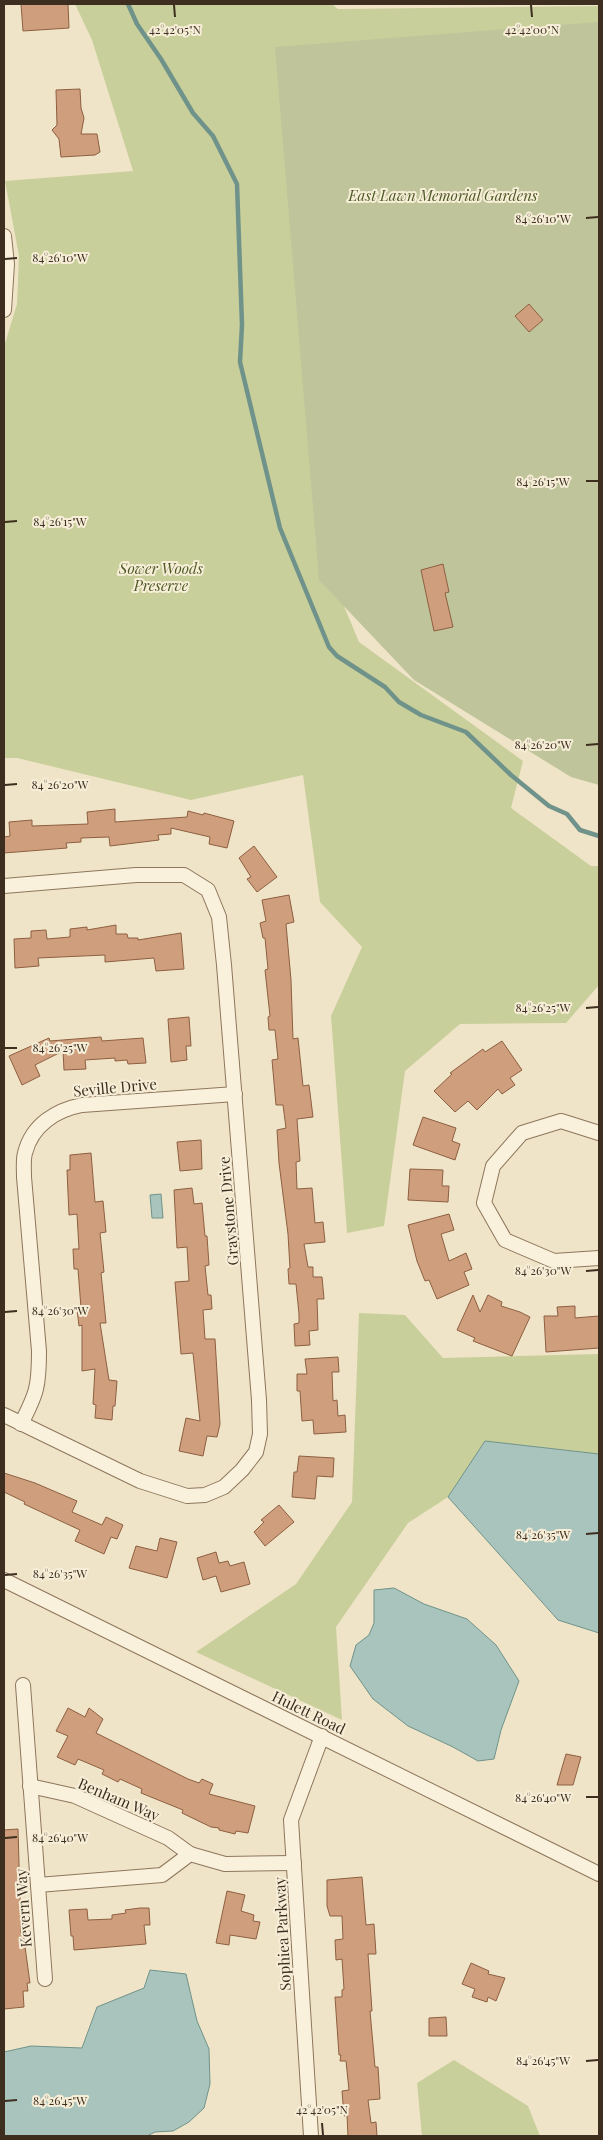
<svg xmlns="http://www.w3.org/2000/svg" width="603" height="2140" font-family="'Playfair Display',serif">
	<rect width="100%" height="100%" fill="#f0e4c8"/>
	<g fill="#c9cf9b">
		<path d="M75 4H332L338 9 599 6V49L315 537 359 642 523 761 511 808 591 866H599V985L566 1023 460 1024 405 1071 384 1226 347 1233 331 1016 362 947 320 902 303 775 191 800 17 758H4V347L17 304 19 256 5 181 133 171 92 40Z"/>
		<path d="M359 1313 405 1315 443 1358 599 1354V1454L485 1441 448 1497 408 1523 336 1627 342 1720 196 1652 296 1584 352 1502Z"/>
		<path d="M454 2060 528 2106 540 2136H422L417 2083Z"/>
	</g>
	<path fill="#bfc49a" d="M599 22V785L571 777 414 680 319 580 275 47Z"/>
	<g fill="#a9c4bc" stroke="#6f938a">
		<path d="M161 1194 163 1218H152L150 1195Z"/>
		<path d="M485 1441 599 1454V1633L558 1620 448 1497Z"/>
		<path d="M394 1588 424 1604 467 1619 496 1645 519 1681 501 1730 494 1759 478 1761 453 1747 408 1726 373 1699 350 1666 356 1645 369 1635 374 1623V1590Z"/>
		<path d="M150 1970 186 1974 197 2021 209 2049 210 2084 204 2108 189 2122 173 2131 155 2132 147 2136H4V2052L31 2046 82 2048 97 2007 144 1988Z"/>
	</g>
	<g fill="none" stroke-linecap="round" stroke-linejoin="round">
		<path stroke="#6f938a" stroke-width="4.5" d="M128 4 137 24 161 59 193 113 213 136 237 184 242 325 240 362 280 528 329 647 337 656 385 687 399 702 421 715 466 732 511 775 549 806 567 814 580 830 599 836"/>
	</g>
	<g fill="#cf9f7d" stroke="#8d5f41">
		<path d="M21 4H68L69 28 23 31Z"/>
		<path d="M80 89 81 108 84 118 81 134H97L100 152 95 155 61 157 59 139 52 130 57 125 56 90Z"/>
		<path d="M529 304 543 320 529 332 515 316Z"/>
		<path d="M443 564 449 592 445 593 453 627 434 631 421 570Z"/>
		<path d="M115 809V822L187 817 188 811 203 815 204 813 234 821 227 848 209 844 210 837 171 828V834L158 835 159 840 110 846 109 837 81 838V842L66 843 67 848 4 853V837L10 836 9 822 32 820V826L88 824 87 812Z"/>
		<path d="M254 846 277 877 257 892 247 879 251 877 239 858Z"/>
		<path d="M289 895 294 922 286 924 291 980 293 1039 298 1038 303 1086 309 1085 313 1117 297 1119 300 1161 296 1162 297 1189 312 1188 315 1223 323 1222 325 1242 304 1244 308 1267H313V1277H322L324 1299H317L318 1330 309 1331 310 1345 295 1346 294 1324 299 1323V1314L296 1284H289L288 1269 290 1268 288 1234 279 1163 277 1130 286 1128 283 1105H276L272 1060 278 1059 275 1030H269L268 1017 270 1016 265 970 268 969 265 938H263L260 923 266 921 262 900Z"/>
		<path d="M116 925V934H127L128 938H138V940L181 933 184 969 156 971 154 958 105 962V955L38 958 39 966 15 968 14 939 31 938V931L46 930 47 939 70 937V929L87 927V930Z"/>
		<path d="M189 1017 191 1046H186L187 1060 171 1062 168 1019Z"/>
		<path d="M101 1037 102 1041 143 1038 146 1063 128 1064 127 1060 115 1061V1058L85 1060 86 1069 64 1070 63 1051 35 1065 40 1076 22 1085 9 1056 49 1038 50 1041Z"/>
		<path d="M502 1041 522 1070 510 1078 515 1085 502 1094 498 1089 477 1110 468 1101 455 1112 434 1091 452 1074 450 1073 483 1049 485 1052Z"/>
		<path d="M423 1117 456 1128 452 1141 460 1144 455 1160 413 1145Z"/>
		<path d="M201 1140 202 1169 180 1171 177 1142Z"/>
		<path d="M91 1153 95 1202 103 1201 106 1232 100 1233 104 1272 101 1273 106 1323H100L109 1380 117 1381 115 1406H113L112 1420 95 1418 96 1405 93 1404 95 1369 82 1371V1325L79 1326 77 1309 81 1308 78 1269H74L73 1249H79L77 1214 69 1215 67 1170H70V1155Z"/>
		<path d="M410 1169 443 1170 442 1186H449L448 1202 408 1200Z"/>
		<path d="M192 1188 194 1204 202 1203 205 1236H207L209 1265 205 1266 208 1295H211L212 1309 203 1310 205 1339H215L220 1424 217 1437 207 1436 203 1456 179 1451 186 1418 200 1421 193 1353 181 1354 175 1282 189 1281 187 1247 177 1248 174 1190Z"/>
		<path d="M449 1214 454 1230 441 1234 449 1261 466 1253 472 1269 464 1272 469 1285 437 1299 429 1280 425 1281 417 1261 408 1225Z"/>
		<path d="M473 1295 480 1312 488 1295 502 1302 501 1306 520 1312 530 1317 512 1356 473 1341 475 1338 457 1330Z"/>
		<path d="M575 1306V1318L599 1316V1348L546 1352 544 1316H558L557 1307Z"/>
		<path d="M338 1357 339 1372H332L333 1401 337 1400 338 1416 345 1415 346 1432 314 1434 313 1420 302 1421 300 1391H297V1374H307L305 1359Z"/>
		<path d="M299 1456 334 1458 333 1477 317 1476 315 1499 292 1497 294 1472H297Z"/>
		<path d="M4 1473 35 1483 77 1501 72 1512 102 1525 106 1517 123 1525 117 1539 111 1537 104 1554 75 1541 80 1530 24 1504 25 1502 4 1492Z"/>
		<path d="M279 1505 294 1522 265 1546 254 1532 264 1522 261 1520Z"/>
		<path d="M160 1538 177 1542 167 1578 129 1568 136 1546 157 1551Z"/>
		<path d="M216 1552 219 1563 228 1561 230 1566 244 1562 250 1584 221 1592 216 1576 203 1580 197 1558Z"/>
		<path d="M68 1708 85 1717 89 1708 103 1719 96 1733 188 1779 199 1783 202 1779 213 1784 209 1794 255 1806 248 1833 236 1831 235 1834 219 1830V1828L211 1827 182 1813 183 1810 141 1793 142 1789 120 1779 118 1782 102 1774 104 1770 78 1759 75 1765 57 1757 68 1736 56 1731Z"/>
		<path d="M566 1754 581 1757 573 1785H557Z"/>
		<path d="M18 1829 21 1933 23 1932 30 1983H27L28 1991H23L24 2007 4 2009V1830Z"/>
		<path d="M362 1877 366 1925 374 1924 376 1954H368L372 2011H370L375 2067H378L380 2099 368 2100 371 2123 376 2122 377 2136H348L347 2115 344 2116 342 2091 349 2090 346 2061H340L341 2055H339L335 1997H342V1990L344 1989 342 1959 336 1960 335 1940 343 1939 342 1916H330L327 1906V1880Z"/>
		<path d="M227 1891 245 1895 241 1911 254 1915 253 1921 260 1922 256 1939 230 1935 229 1945 216 1943Z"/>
		<path d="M140 1908H149L150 1925H144L146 1944 74 1950 73 1936H71L69 1910 87 1909 88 1920 112 1919V1915L126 1913 125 1910Z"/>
		<path d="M471 1963 489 1971 488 1974 505 1978 496 2001 488 1997 487 2002 472 1997 475 1989 462 1984Z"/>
		<path d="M446 2017 447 2036H429V2018Z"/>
	</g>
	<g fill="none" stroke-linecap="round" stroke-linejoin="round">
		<g stroke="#8d765c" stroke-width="16">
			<g id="street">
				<path d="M4 236 7 264 4 310"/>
				<path d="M4 886 136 875H184L208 890 219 917 224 965 259 1400 260 1434 256 1452 242 1470 224 1487 205 1495 187 1496 140 1481 4 1415"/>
				<path d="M599 1133 561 1121 522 1133 493 1166 484 1203 505 1240 554 1261 599 1258"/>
				<path d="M21 1424C37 1393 39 1386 39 1351L24 1177C24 1169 23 1160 25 1153 32 1125 56 1110 82 1105L235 1094"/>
				<path d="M4 1580 599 1874"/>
				<path d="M23 1685 45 1979"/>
				<path d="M30 1786 75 1796 168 1838 190 1854"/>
				<path d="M38 1885 162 1875 190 1854 225 1864 294 1863"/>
				<path d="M311 2136 291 1820 322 1736"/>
			</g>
		</g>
		<use href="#street" stroke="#faf1dc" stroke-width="14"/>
	</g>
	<path fill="none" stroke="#3d2e20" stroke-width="2" d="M174 5 175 17M531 5 532 17M586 218 598 217M5 259 17 258M586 481H598M5 522 17 521M586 745 598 744M5 785 17 784M586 1008 598 1007M5 1048H17M586 1271 598 1270M5 1312 17 1311M586 1534 598 1533M5 1575 17 1574M586 1797H598M5 1838 17 1837M586 2061 598 2060M5 2101 17 2100M322 2123 323 2135"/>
	<g text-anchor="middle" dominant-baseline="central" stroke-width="4" stroke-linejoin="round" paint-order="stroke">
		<g font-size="15" font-style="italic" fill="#4d5a26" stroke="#f7eed8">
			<text x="443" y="195">East Lawn Memorial Gardens</text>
			<text x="161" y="568">Sower Woods<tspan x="161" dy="17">Preserve</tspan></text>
		</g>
		<g font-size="15" fill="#3d2e20" stroke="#f7eed8">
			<text transform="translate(115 1087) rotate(-5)">Seville Drive</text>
			<text transform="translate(228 1211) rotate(-95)">Graystone Drive</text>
			<text transform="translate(309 1712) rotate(26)">Hulett Road</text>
			<text transform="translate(119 1799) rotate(23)">Benham Way</text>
			<text transform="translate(23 1908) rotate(-94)">Kevern Way</text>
			<text transform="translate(282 1934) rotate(-93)">Sophiea Parkway</text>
		</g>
	</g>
	<g font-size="12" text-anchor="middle" fill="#3d2e20" stroke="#f7eed8" stroke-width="4" stroke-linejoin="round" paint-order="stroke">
		<text x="175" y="34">42°42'05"N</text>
		<text x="532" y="34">42°42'00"N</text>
		<text x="543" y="223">84°26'10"W</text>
		<text x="60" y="262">84°26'10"W</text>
		<text x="543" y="486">84°26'15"W</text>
		<text x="60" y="526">84°26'15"W</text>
		<text x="543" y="749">84°26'20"W</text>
		<text x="60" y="789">84°26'20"W</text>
		<text x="543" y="1012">84°26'25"W</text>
		<text x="60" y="1052">84°26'25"W</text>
		<text x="543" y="1275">84°26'30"W</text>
		<text x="60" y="1315">84°26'30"W</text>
		<text x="543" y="1539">84°26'35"W</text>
		<text x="60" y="1578">84°26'35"W</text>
		<text x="543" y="1802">84°26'40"W</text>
		<text x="60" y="1842">84°26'40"W</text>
		<text x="543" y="2065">84°26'45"W</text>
		<text x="60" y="2105">84°26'45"W</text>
		<text x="322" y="2114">42°42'05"N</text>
	</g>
	<rect width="603" height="2140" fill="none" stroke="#3d2e20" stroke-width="10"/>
</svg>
